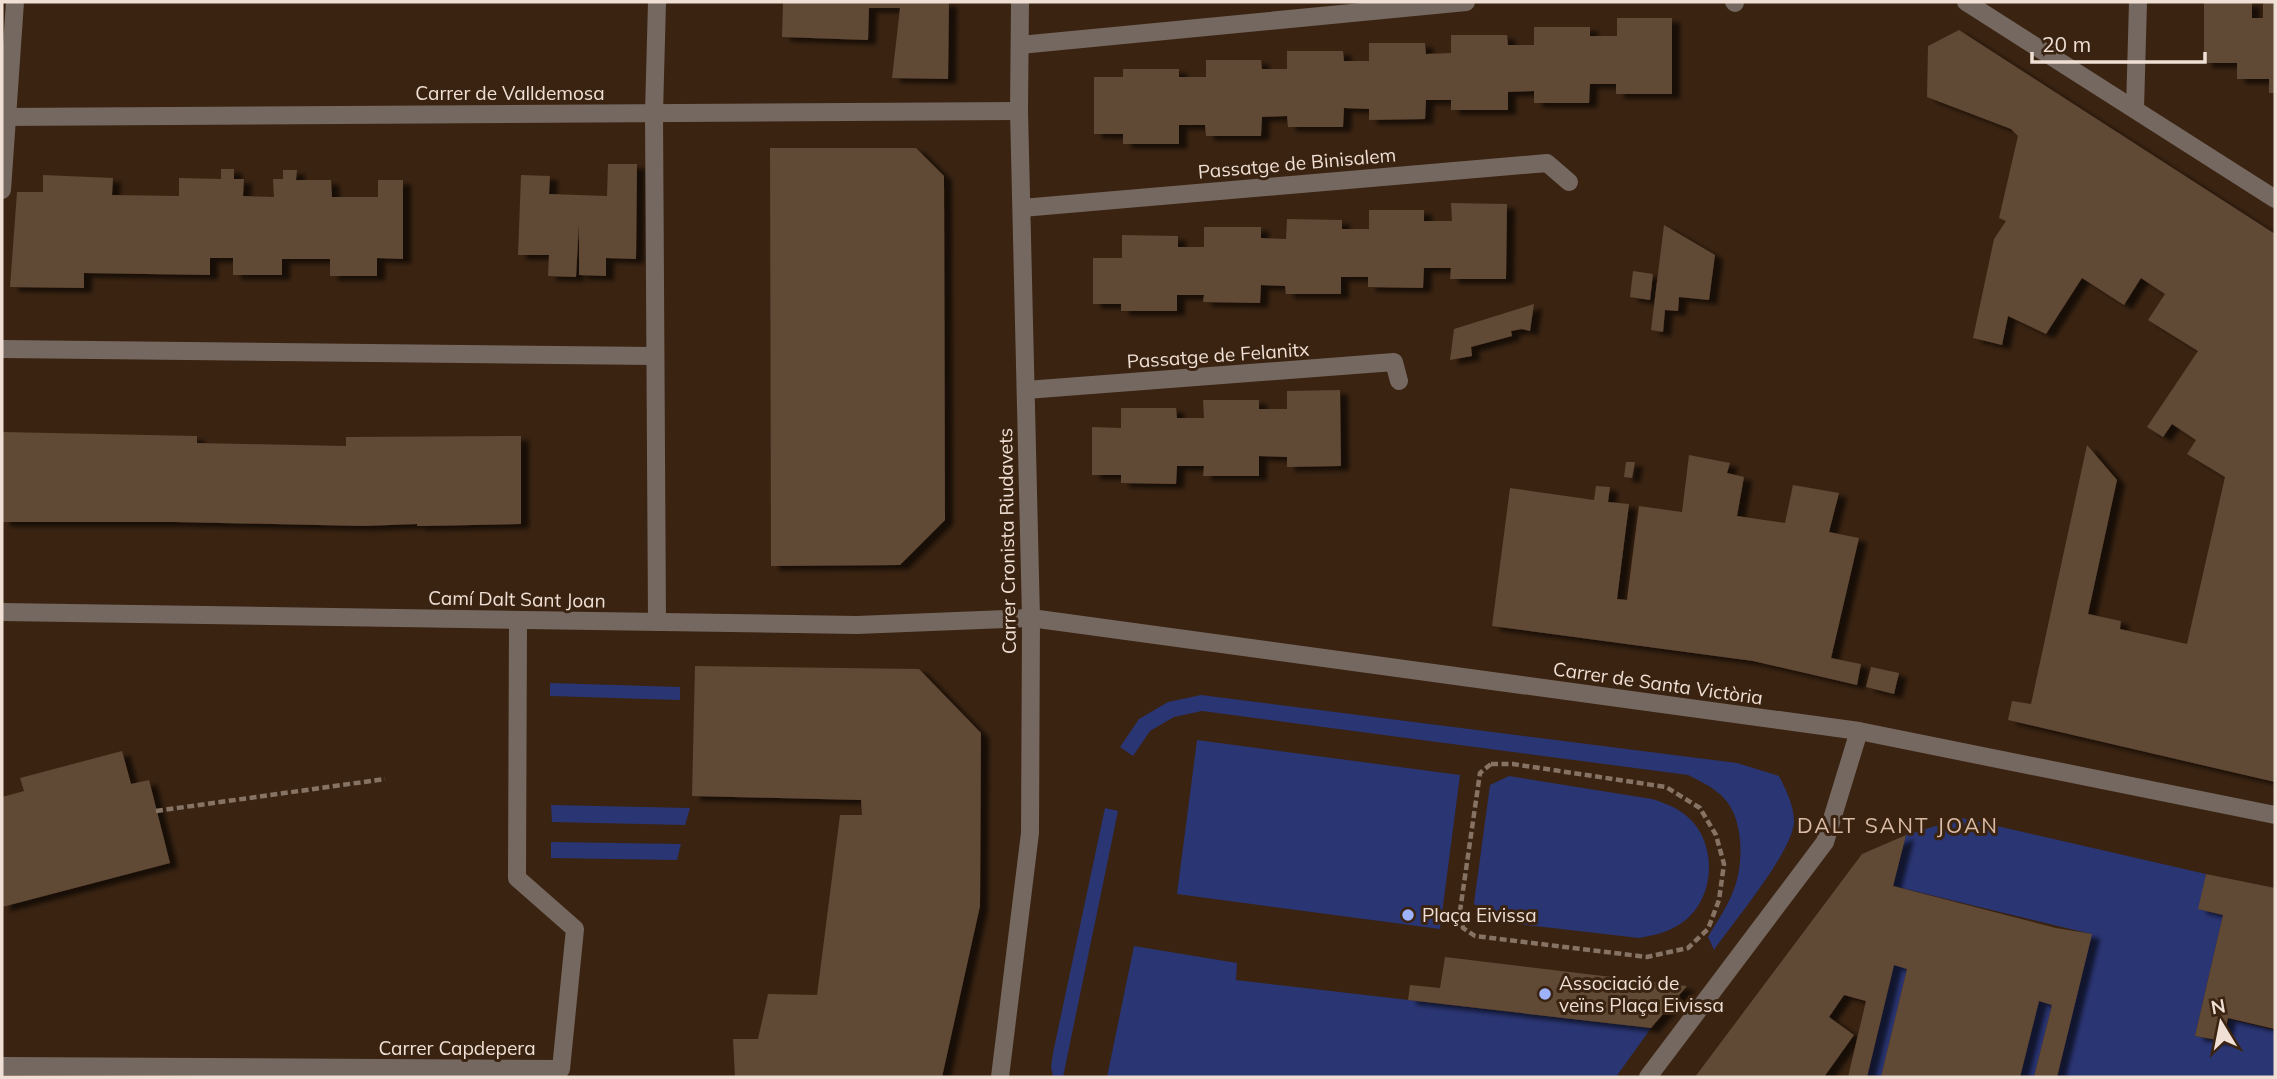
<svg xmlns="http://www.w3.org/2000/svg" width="2277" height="1079" font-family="Mulish,sans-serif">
	<defs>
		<filter id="shadow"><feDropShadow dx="8" dy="4.5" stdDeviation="2" flood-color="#0009"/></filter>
	</defs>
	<rect width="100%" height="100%" fill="#3a2311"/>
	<g fill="#2a3573">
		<path d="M550 683 680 687V700L550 696Z"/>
		<path d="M1201 695 1737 763 1779 776C1786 790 1794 805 1794 822 1793 851 1733 923 1714 950L1708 937C1716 923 1726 909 1732 894 1743 870 1744 831 1731 808 1723 792 1704 783 1688 775L1202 711 1174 717 1150 731 1133 756 1120 747 1139 719 1168 702Z"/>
		<path d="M1197 740 1460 775 1440 929 1177 894Z"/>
		<path d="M1509 776 1652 799C1667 804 1679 808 1690 819 1719 847 1714 903 1680 924 1667 933 1654 935 1639 938L1483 920 1474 903 1490 785Z"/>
		<path d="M551 805 690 808 685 825 552 822Z"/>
		<path d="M1105 808 1118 811 1063 1077 1053 1076 1051 1067 1053 1053Z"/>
		<path d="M1962 818 2206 874 2199 909 2223 915 2195 1036 2223 1042 2229 1019 2275 1030V1077H2057L2091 934 1893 886 1906 835Z"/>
		<path d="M551 842 681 844 677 860 551 858Z"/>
		<path d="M1134 946 1237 963 1236 980 1651 1028 1616 1077H1107Z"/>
		<path d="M1894 965 1907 969 1881 1077H1867Z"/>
		<path d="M2039 1001 2052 1005 2034 1077H2020Z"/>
	</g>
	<g fill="#614835" filter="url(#shadow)">
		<path d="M783 2H949L948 79 892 78 900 8H869L868 40 782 37Z"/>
		<path d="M2204 2H2252V18H2263V2H2275V93H2269V79H2237V63H2204Z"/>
		<path d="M1617 18H1672V94H1616V84H1590L1589 103H1534V91L1508 92V110H1451V100H1426L1425 119 1369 120V109L1344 108 1343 127H1288L1287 116 1262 117 1261 136H1206L1205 125H1179V144H1123V134H1094V77H1123V69H1179V77H1206V60H1261L1262 69H1287V51H1343L1344 61H1369V43H1425L1426 54 1451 53V35H1507L1508 45H1534V27H1590V36H1617Z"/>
		<path d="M1959 30 2275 234V782L2008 720 2012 701 2031 704 2087 445 2117 480 2088 614 2121 621 2120 629 2147 635 2187 644 2225 477 2187 454 2196 440 2172 424 2163 437 2147 427 2198 351 2148 320 2165 294 2141 278 2124 305 2082 278 2046 334 2008 316 2002 345 1973 338 1994 239 2006 221 1999 218 2018 136 2011 129 1927 97 1928 46Z"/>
		<path d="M770 148H916L944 176 945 520 900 565 771 566Z"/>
		<path d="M608 164H637L636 259 606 258V276L579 275V224L576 277 548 276 549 255H518L521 175 550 176 549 194 607 196Z"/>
		<path d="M221 169H234V179H244L243 196 274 197 273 179H283V170H297L296 180H331L332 197H378V180H403V259L377 258V276H330V259H282V275H233V258H210V275L84 273V288L10 287 17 192H43V175L113 178 112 195 179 196V178L221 179Z"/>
		<path d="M1451 203 1507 204 1506 279H1450L1451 268H1424L1423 288 1368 287V277H1341V294H1286L1285 286 1261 285 1260 303 1203 302 1204 295H1177V311H1121V304H1093V258H1122V235L1178 236V247H1204V227H1261V238L1286 239 1287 219 1342 220V229H1369V210H1424V221H1452Z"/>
		<path d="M1664 225 1715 255 1709 300 1679 297 1678 311 1665 310 1663 332 1651 330Z"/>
		<path d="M1633 271 1653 274 1650 300 1630 297Z"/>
		<path d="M1534 304 1530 331 1522 329 1511 331 1512 336 1471 347 1472 356 1450 360 1454 329Z"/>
		<path d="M1340 390 1341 466 1287 467V457L1259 456V476H1203L1204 466H1177L1176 484 1121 483V475H1092V427L1121 428V408H1176L1177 418H1204L1203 400H1259V409H1287V391Z"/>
		<path d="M2 432 197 436V443L346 446V437L521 436V524L423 526H417V524L363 526 175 522H2Z"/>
		<path d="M1689 455 1730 463 1727 473 1744 477 1737 516 1785 523 1793 485 1839 493 1829 532 1859 538 1831 658 1861 664 1857 685 1753 661 1492 626 1510 488 1594 500 1596 486 1610 487 1608 502 1629 504 1617 599 1627 600 1639 506 1682 512Z"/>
		<path d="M1626 462H1635L1632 478 1624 477Z"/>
		<path d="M695 666 919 669 981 733 980 906 942 1077H735L733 1039H758L768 994 817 995 840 815H862L861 800 692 796Z"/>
		<path d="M1871 667 1899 673 1894 694 1866 687Z"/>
		<path d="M122 751 131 784 149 780 170 863 2 907V797L24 791 20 778Z"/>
		<path d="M1906 835 1893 886 2056 928 2092 934 2057 1077H2034L2052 1005 2039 1001 2020 1077H1881L1907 969 1894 965 1867 1077H1848L1866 1001 1844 995 1829 1017 1854 1035 1824 1077H1695L1862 854Z"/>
		<path d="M2206 874 2275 888V1029L2228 1018 2223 1041 2195 1036 2223 915 2198 909Z"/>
		<path d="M1445 957 1687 986 1651 1028 1408 1000 1410 985 1440 988Z"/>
	</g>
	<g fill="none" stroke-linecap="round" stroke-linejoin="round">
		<g stroke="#877364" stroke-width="4.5" stroke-dasharray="7 3.5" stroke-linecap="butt">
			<path d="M1491 764H1513L1666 787 1700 808 1716 835 1724 864 1719 900 1708 929 1688 948 1647 957 1475 936 1463 928 1460 911 1480 773Z"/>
			<path d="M156 811 385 779"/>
		</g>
		<g stroke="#756860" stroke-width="18">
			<path d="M1734 2 1735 3"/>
			<path d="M1966 2 2275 199"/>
			<path d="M1020 45 1466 2"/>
			<path d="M2135 109 2138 2"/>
			<path d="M2 117 1019 111"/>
			<path d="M2 190 15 2"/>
			<path d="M1022 208 1547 163 1569 182"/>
			<path d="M2 349 655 356"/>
			<path d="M1026 390 1394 362 1399 381"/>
			<path d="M2 612 857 625 1031 618 1859 731 2275 815"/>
			<path d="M657 622 654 113 657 2"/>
			<path d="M2 1066 561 1069 575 929 517 878 518 620"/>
			<path d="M1000 1077 1030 833 1031 618 1019 111 1020 2"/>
			<path d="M1648 1077 1825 842 1859 731"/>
		</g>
	</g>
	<g fill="#9fb3fd" stroke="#3a2311" stroke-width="2.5">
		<circle cx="1408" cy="915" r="7"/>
		<circle cx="1545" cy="994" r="7"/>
	</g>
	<g text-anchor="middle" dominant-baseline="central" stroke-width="6" stroke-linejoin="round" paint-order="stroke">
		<g font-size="19" fill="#efdfd4" stroke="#3a2311">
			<text x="510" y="93">Carrer de Valldemosa</text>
			<text transform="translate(1297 163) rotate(-5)">Passatge de Binisalem</text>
			<text transform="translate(1218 355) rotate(-4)">Passatge de Felanitx</text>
			<text transform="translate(1007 541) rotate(-91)">Carrer Cronista Riudavets</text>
			<text transform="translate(517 599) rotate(1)">Camí Dalt Sant Joan</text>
			<text transform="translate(1658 683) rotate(8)">Carrer de Santa Victòria</text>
			<text x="457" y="1048">Carrer Capdepera</text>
		</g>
		<g font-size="19" fill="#efdfd4" stroke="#3a2311" text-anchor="start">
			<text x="1422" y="915">Plaça Eivissa</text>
			<text x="1559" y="983">Associació de<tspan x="1559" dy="22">veïns Plaça Eivissa</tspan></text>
		</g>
		<g font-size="21" letter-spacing="2" fill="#dabca6" stroke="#3a2311">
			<text x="1898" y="825">DALT SANT JOAN</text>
		</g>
	</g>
	<rect width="2277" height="1079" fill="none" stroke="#efdfd4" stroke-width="7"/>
	<g transform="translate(2221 1023) rotate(350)" stroke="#3a2311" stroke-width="5" paint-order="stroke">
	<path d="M0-5L12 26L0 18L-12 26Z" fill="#efdfd4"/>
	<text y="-10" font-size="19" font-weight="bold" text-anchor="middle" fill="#efdfd4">N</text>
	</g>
	<path d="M2032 52v10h173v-10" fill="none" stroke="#efdfd4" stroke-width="3.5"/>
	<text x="2042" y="52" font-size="21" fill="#efdfd4" stroke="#3a2311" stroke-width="5" paint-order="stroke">20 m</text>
</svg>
